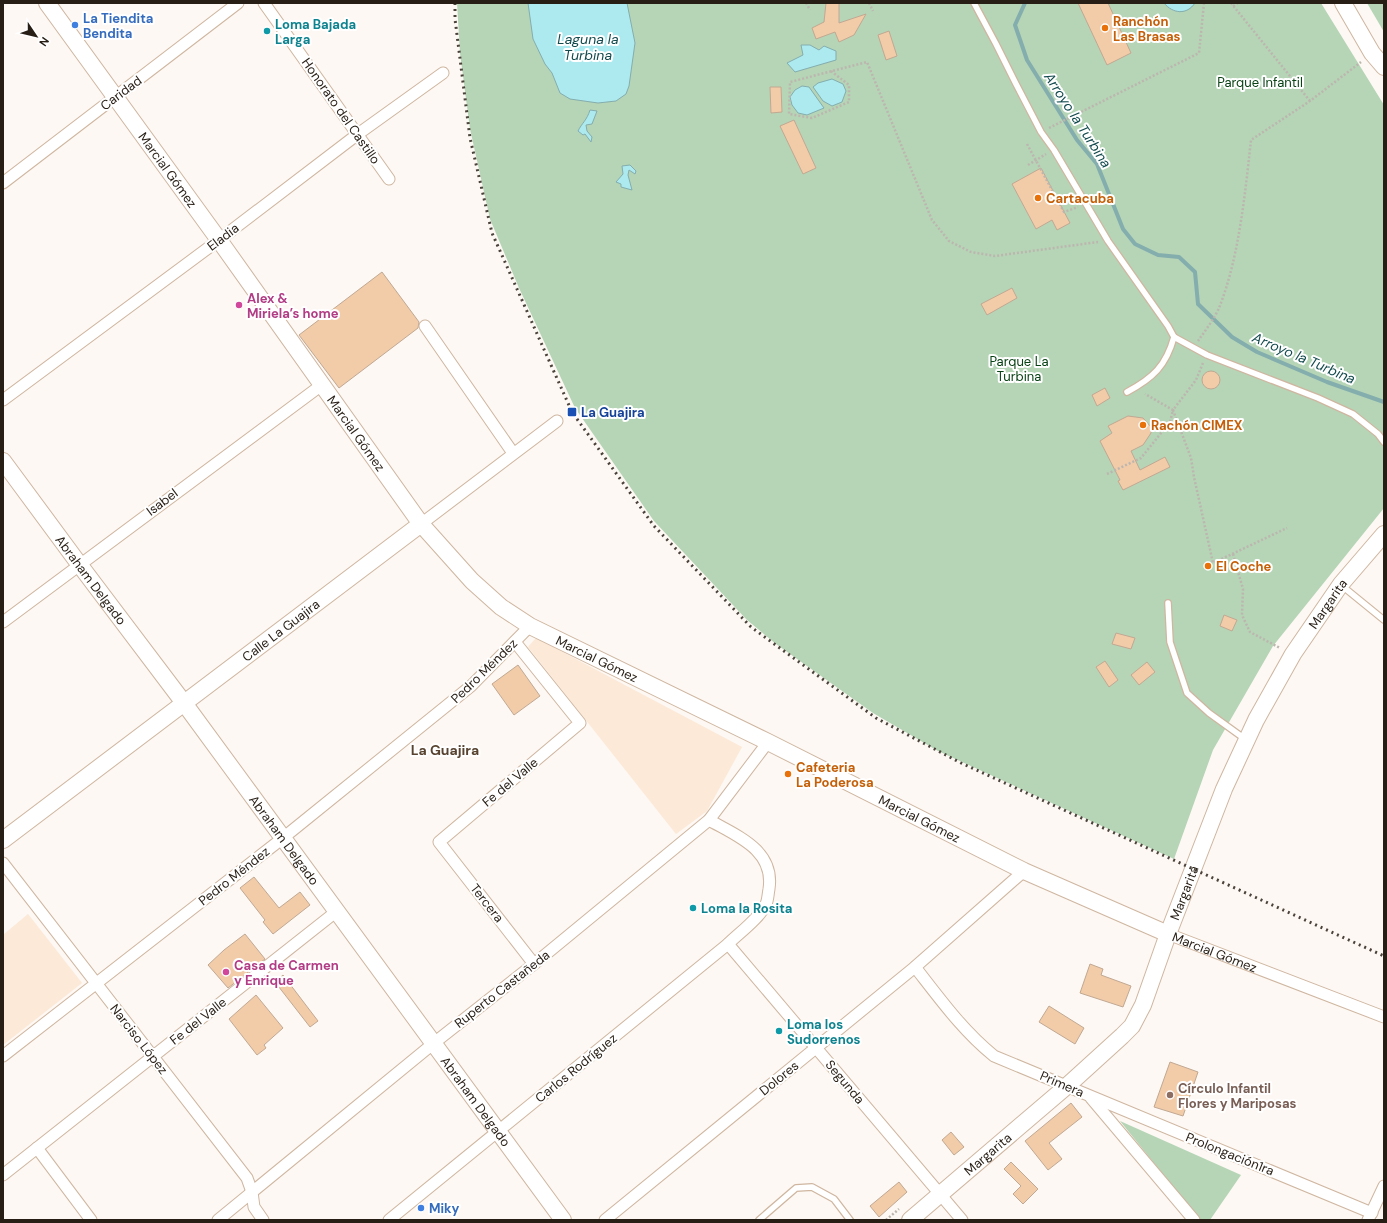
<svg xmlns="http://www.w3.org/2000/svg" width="1387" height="1223" font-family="'DM Sans',sans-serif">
	<rect width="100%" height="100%" fill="#fdf8f3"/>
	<g fill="#fce9d7">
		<path d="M536 638 742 747 707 811 676 834 528 647Z"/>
		<path d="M28 914 82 983 3 1045V935Z"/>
	</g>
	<g fill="#b5d5b6">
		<path d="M457 3H1321L1384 105V508L1273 646 1213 750 1174 859 938 751 873 713 776 644 747 620 654 521 575 408 519 288 490 219 470 129 460 53Z"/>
		<path d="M1367 3H1384V32Z"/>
		<path d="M1120 1121 1241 1175 1210 1220H1200Z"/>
	</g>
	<g fill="#aceaf0" stroke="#84adae">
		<path d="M528 3H627L635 43 629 86 626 94 616 101 598 103 570 99 560 93 552 73 545 64 533 39Z"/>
		<path d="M1164 3H1195C1187 15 1173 14 1164 3Z"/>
		<path d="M801 45H810L819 50 824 46 836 51V60L795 72 787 63 803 55Z"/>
		<path d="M832 79 843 84 846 91 842 102 832 106 823 101 813 87 818 83Z"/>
		<path d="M802 86 809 87 824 108 807 115 798 113 792 105 790 97 795 90Z"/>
		<path d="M590 110 597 111 592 124 586 125 587 131 592 137 591 142 585 134 583 135 578 131C582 123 587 120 590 110Z"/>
		<path d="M630 165 636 171 635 174 629 170 628 175 632 190 621 187V184L616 182 623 174 622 166Z"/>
	</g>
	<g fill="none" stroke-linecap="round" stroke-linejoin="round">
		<path stroke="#84adae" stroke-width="4" d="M1025 3 1015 25 1027 60 1077 140 1097 164 1123 229 1135 244 1158 255 1179 257 1195 272 1198 304 1232 337 1257 352 1327 382 1384 402"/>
	</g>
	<g fill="#f2cca9" stroke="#c1a892">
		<path d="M826 3H839V23L866 14 854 35 839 42 835 32 816 39 812 28 824 22Z"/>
		<path d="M1078 3H1108L1131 53 1107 65Z"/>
		<path d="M889 31 897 56 886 60 878 35Z"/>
		<path d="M770 87H781L782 112 771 113Z"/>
		<path d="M794 120 816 168 803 174 780 126Z"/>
		<path d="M1041 168 1070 223 1057 230 1052 220 1036 229 1012 184Z"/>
		<path d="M382 272 419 322 418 328 339 388 299 335Z"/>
		<path d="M1012 288 1017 298 987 315 981 304Z"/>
		<circle cx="1211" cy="380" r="9"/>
		<path d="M1105 388 1110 398 1097 406 1092 395Z"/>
		<path d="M1128 416 1143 418 1151 427V433L1143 445 1131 451 1140 470 1165 457 1170 467 1123 490 1118 481 1120 480 1100 441 1112 433 1108 426Z"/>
		<path d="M1224 615 1237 620 1232 631 1220 626Z"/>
		<path d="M1116 633 1135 638 1131 649 1112 644Z"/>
		<path d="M1105 661 1118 680 1109 687 1096 667Z"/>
		<path d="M1147 662 1155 672 1139 685 1131 675Z"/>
		<path d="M518 665 540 696 514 715 492 684Z"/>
		<path d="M254 877 279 908 300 892 310 905 273 934 263 922 265 920 240 888Z"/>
		<path d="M245 934 265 959 228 988 208 965 224 950Z"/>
		<path d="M1090 964 1103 969 1101 975 1131 986 1123 1007 1080 993Z"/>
		<path d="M283 975 318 1021 310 1027 275 982Z"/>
		<path d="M256 995 283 1028 264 1045 266 1048 257 1055 229 1019Z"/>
		<path d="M1049 1006 1084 1028 1075 1044 1039 1022Z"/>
		<path d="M1170 1062 1198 1072 1183 1116 1154 1107Z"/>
		<path d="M1071 1103 1082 1117 1049 1143 1062 1159 1048 1170 1025 1141Z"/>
		<path d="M951 1132 964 1147 954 1155 942 1140Z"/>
		<path d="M1011 1162 1038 1189 1023 1204 1013 1194 1021 1186 1004 1169Z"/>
		<path d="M899 1182 907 1192 879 1217 870 1206Z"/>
	</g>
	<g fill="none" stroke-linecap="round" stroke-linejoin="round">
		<g stroke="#cfb6a0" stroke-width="8">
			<g id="lane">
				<path d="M974 3 996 44 1015 82 1041 132 1054 150 1108 241 1168 326 1174 337 1207 355 1318 398 1353 414 1378 434 1384 442"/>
				<path d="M1127 392C1153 378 1166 366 1174 337"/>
				<path d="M1341 585 1384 620"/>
				<path d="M1168 603 1170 642 1187 693 1209 713 1245 739"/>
				<path d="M759 1220 796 1188 812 1187 834 1199 850 1220"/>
			</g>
		</g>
		<g stroke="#cfb6a0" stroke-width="13">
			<g id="street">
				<path d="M264 3 389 179"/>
				<path d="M3 183 238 3"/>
				<path d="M425 326 513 453"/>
				<path d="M3 400 219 240 358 134 443 73"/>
				<path d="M421 524 557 421"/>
				<path d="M3 622 323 384"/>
				<path d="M515 642 580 723 439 842 534 964"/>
				<path d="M3 863 247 1178 252 1192 254 1207 263 1220"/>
				<path id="s1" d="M1168 934 1384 1017"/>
				<path d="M728 944 962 1220"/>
				<path d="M915 967C940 999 963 1031 994 1056L1372 1213"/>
				<path d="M3 1056 283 838 471 686 530 626"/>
				<path d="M1091 1098 1194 1220"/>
				<path d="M37 1148 91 1220"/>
				<path d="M3 1175 337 911"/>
				<path d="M218 1220 434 1043 534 964 709 820 768 742"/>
				<path d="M389 1220 728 944C738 934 761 917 766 904 768 900 768 894 769 889 775 850 737 836 709 820"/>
				<path d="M605 1220 915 967 1024 871"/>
				<path d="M1368 1220 1384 1186"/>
			</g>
		</g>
		<g stroke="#cfb6a0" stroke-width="18">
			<g id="secondary">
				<path id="s2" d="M47 3 219 240 421 524 472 581 501 607 530 626 768 742 1024 871 1168 934"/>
				<path d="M1343 3 1372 53 1384 67"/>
				<path id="s3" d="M3 461 79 564 184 703 563 1220"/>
				<path id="s4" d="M3 840 421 524"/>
				<path id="s5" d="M910 1220 1067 1086 1122 1036 1132 1026 1143 1005 1168 934 1224 789 1256 720 1293 654 1341 584 1384 534"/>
			</g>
		</g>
		<g stroke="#bcb6af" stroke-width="2.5" stroke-dasharray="2 2" stroke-linecap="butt">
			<path d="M806 3 810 10"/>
			<path d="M869 3 873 11"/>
			<path d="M1231 3 1310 101"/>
			<path d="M1233 6 1238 3"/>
			<path d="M831 71 849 85V102L812 118 789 114 790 82 867 62 932 220 949 241 971 252 995 256 1098 242"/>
			<path d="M1049 128 1199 53 1204 3"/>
			<path d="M1027 144 1064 212 1078 207"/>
			<path d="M1028 165 1046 154"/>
			<path d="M1198 341C1205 331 1214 319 1219 308 1239 258 1245 194 1251 140L1310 101 1361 62"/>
			<path d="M1203 363 1196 380 1173 410 1191 458 1194 477 1213 563 1287 528"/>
			<path d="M1107 474 1141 458 1170 422 1173 410 1145 394"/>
			<path d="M1233 554 1243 589 1242 615 1250 632 1280 648"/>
			<path d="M886 1220 899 1209"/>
		</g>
		<use href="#lane" stroke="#fff" stroke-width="5.5"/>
		<use href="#street" stroke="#fff" stroke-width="11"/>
		<use href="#secondary" stroke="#fff" stroke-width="16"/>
		<path stroke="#4b433b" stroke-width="3" stroke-dasharray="2 4" stroke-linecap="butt" d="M455 3V19L470 138 492 233 572 412 654 526 751 627 876 718 961 763 1384 956"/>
	</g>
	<g fill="#3f7fe0" stroke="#fff" stroke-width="1.5">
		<circle cx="75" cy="25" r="4"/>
		<circle cx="421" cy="1208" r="4"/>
	</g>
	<g fill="#e8710a" stroke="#fff" stroke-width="1.5">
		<circle cx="1105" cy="28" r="4"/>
		<circle cx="1038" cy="198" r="4"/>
		<circle cx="1143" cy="425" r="4"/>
		<circle cx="1208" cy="566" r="4"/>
		<circle cx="788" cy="774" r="4"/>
	</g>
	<g fill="#0f9aa8" stroke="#fff" stroke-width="1.5">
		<circle cx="267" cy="31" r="4"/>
		<circle cx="693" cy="908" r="4"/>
		<circle cx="779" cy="1031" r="4"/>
	</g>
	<g fill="#d1479c" stroke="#fff" stroke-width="1.5">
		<circle cx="239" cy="305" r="4"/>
		<circle cx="226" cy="972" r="4"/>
	</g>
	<rect fill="#1a4fb4" stroke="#fff" stroke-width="1.5" x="567" y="407" width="10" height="10" rx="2"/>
	<circle fill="#8d6e63" stroke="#fff" stroke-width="1.5" cx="1170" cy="1095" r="4"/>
	<g text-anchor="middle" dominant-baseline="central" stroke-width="4" stroke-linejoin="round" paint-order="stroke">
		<g font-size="13" font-weight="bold" fill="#366cbe" stroke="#fff" text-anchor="start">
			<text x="83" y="18">La Tiendita<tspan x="83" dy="15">Bendita</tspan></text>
			<text x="429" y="1208">Miky</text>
		</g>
		<g font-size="13" font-weight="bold" fill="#c56008" stroke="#fff" text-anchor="start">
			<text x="1113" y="21">Ranchón<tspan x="1113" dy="15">Las Brasas</tspan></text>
			<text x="1046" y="198">Cartacuba</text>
			<text x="1151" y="425">Rachón CIMEX</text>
			<text x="1216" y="566">El Coche</text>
			<text x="796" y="767">Cafeteria<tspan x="796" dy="15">La Poderosa</tspan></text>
		</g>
		<g font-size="13" font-weight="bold" fill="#0d838f" stroke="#fff" text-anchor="start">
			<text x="275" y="24">Loma Bajada<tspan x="275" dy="15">Larga</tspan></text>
			<text x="701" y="908">Loma la Rosita</text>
			<text x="787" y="1024">Loma los<tspan x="787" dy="15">Sudorrenos</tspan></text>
		</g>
		<g font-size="13" fill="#094215" stroke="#fff">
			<text x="1260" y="82">Parque Infantil</text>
			<text x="1019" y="361">Parque La<tspan x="1019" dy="15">Turbina</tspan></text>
		</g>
		<g font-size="13" fill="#271e15" stroke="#fff">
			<text transform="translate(121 93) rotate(-37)">Caridad</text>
			<text transform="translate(341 111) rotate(55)">Honorato del Castillo</text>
			<text stroke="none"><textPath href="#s2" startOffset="206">Marcial Gómez</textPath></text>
			<text transform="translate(223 237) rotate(-37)">Eladia</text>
			<text stroke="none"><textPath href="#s2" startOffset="530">Marcial Gómez</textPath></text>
			<text transform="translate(162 502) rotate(-37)">Isabel</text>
			<text stroke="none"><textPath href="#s3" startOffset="148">Abraham Delgado</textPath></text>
			<text stroke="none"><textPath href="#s5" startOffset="762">Margarita</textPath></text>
			<text stroke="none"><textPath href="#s4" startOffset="348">Calle La Guajira</textPath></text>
			<text stroke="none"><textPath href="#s2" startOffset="866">Marcial Gómez</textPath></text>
			<text transform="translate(484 671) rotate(-44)">Pedro Méndez</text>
			<text transform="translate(510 782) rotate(-40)">Fe del Valle</text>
			<text stroke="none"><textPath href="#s2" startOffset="1226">Marcial Gómez</textPath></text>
			<text stroke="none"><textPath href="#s3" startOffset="472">Abraham Delgado</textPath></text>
			<text transform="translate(234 876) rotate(-38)">Pedro Méndez</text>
			<text stroke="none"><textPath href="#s5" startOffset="438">Margarita</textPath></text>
			<text transform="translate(487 903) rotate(52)">Tercera</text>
			<text stroke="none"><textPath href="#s1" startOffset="50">Marcial Gómez</textPath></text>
			<text transform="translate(502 989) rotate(-38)">Ruperto Castañeda</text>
			<text transform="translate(198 1021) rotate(-38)">Fe del Valle</text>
			<text transform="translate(139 1039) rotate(52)">Narciso López</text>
			<text transform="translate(576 1068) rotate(-39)">Carlos Rodríguez</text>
			<text transform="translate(779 1078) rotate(-39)">Dolores</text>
			<text transform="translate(845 1082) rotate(50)">Segunda</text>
			<text transform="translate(1062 1084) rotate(23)">Primera</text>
			<text stroke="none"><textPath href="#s3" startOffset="796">Abraham Delgado</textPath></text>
			<text stroke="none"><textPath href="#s5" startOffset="102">Margarita</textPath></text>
			<text transform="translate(1230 1154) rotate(22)">Prolongación1ra</text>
		</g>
		<g font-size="13" font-weight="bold" fill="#b23c85" stroke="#fff" text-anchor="start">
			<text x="247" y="298">Alex &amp;<tspan x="247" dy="15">Miriela’s home</tspan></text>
			<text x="234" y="965">Casa de Carmen<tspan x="234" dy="15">y Enrique</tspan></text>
		</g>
		<g font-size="13" font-weight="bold" fill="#164399" stroke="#fff" text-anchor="start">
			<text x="581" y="412">La Guajira</text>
		</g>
		<g font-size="13" font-weight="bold" fill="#785e54" stroke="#fff" text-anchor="start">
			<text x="1178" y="1088">Círculo Infantil<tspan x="1178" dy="15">Flores y Mariposas</tspan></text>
		</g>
		<g font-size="14" font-style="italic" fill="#134a4e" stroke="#fff">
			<text x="588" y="39">Laguna la<tspan x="588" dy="16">Turbina</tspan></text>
			<text transform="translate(1078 120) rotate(57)">Arroyo la Turbina</text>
			<text transform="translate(1304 358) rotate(23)">Arroyo la Turbina</text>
		</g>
		<g font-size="14" font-weight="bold" fill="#57432f" stroke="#fff">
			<text x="445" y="750">La Guajira</text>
		</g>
	</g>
	<rect width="1387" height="1223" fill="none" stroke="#271e15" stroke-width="8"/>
	<g transform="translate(36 36) rotate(125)" stroke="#ffffff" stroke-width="3" paint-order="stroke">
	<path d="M0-3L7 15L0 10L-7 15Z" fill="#271e15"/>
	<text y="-6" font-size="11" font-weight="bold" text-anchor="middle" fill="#271e15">N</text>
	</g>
</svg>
